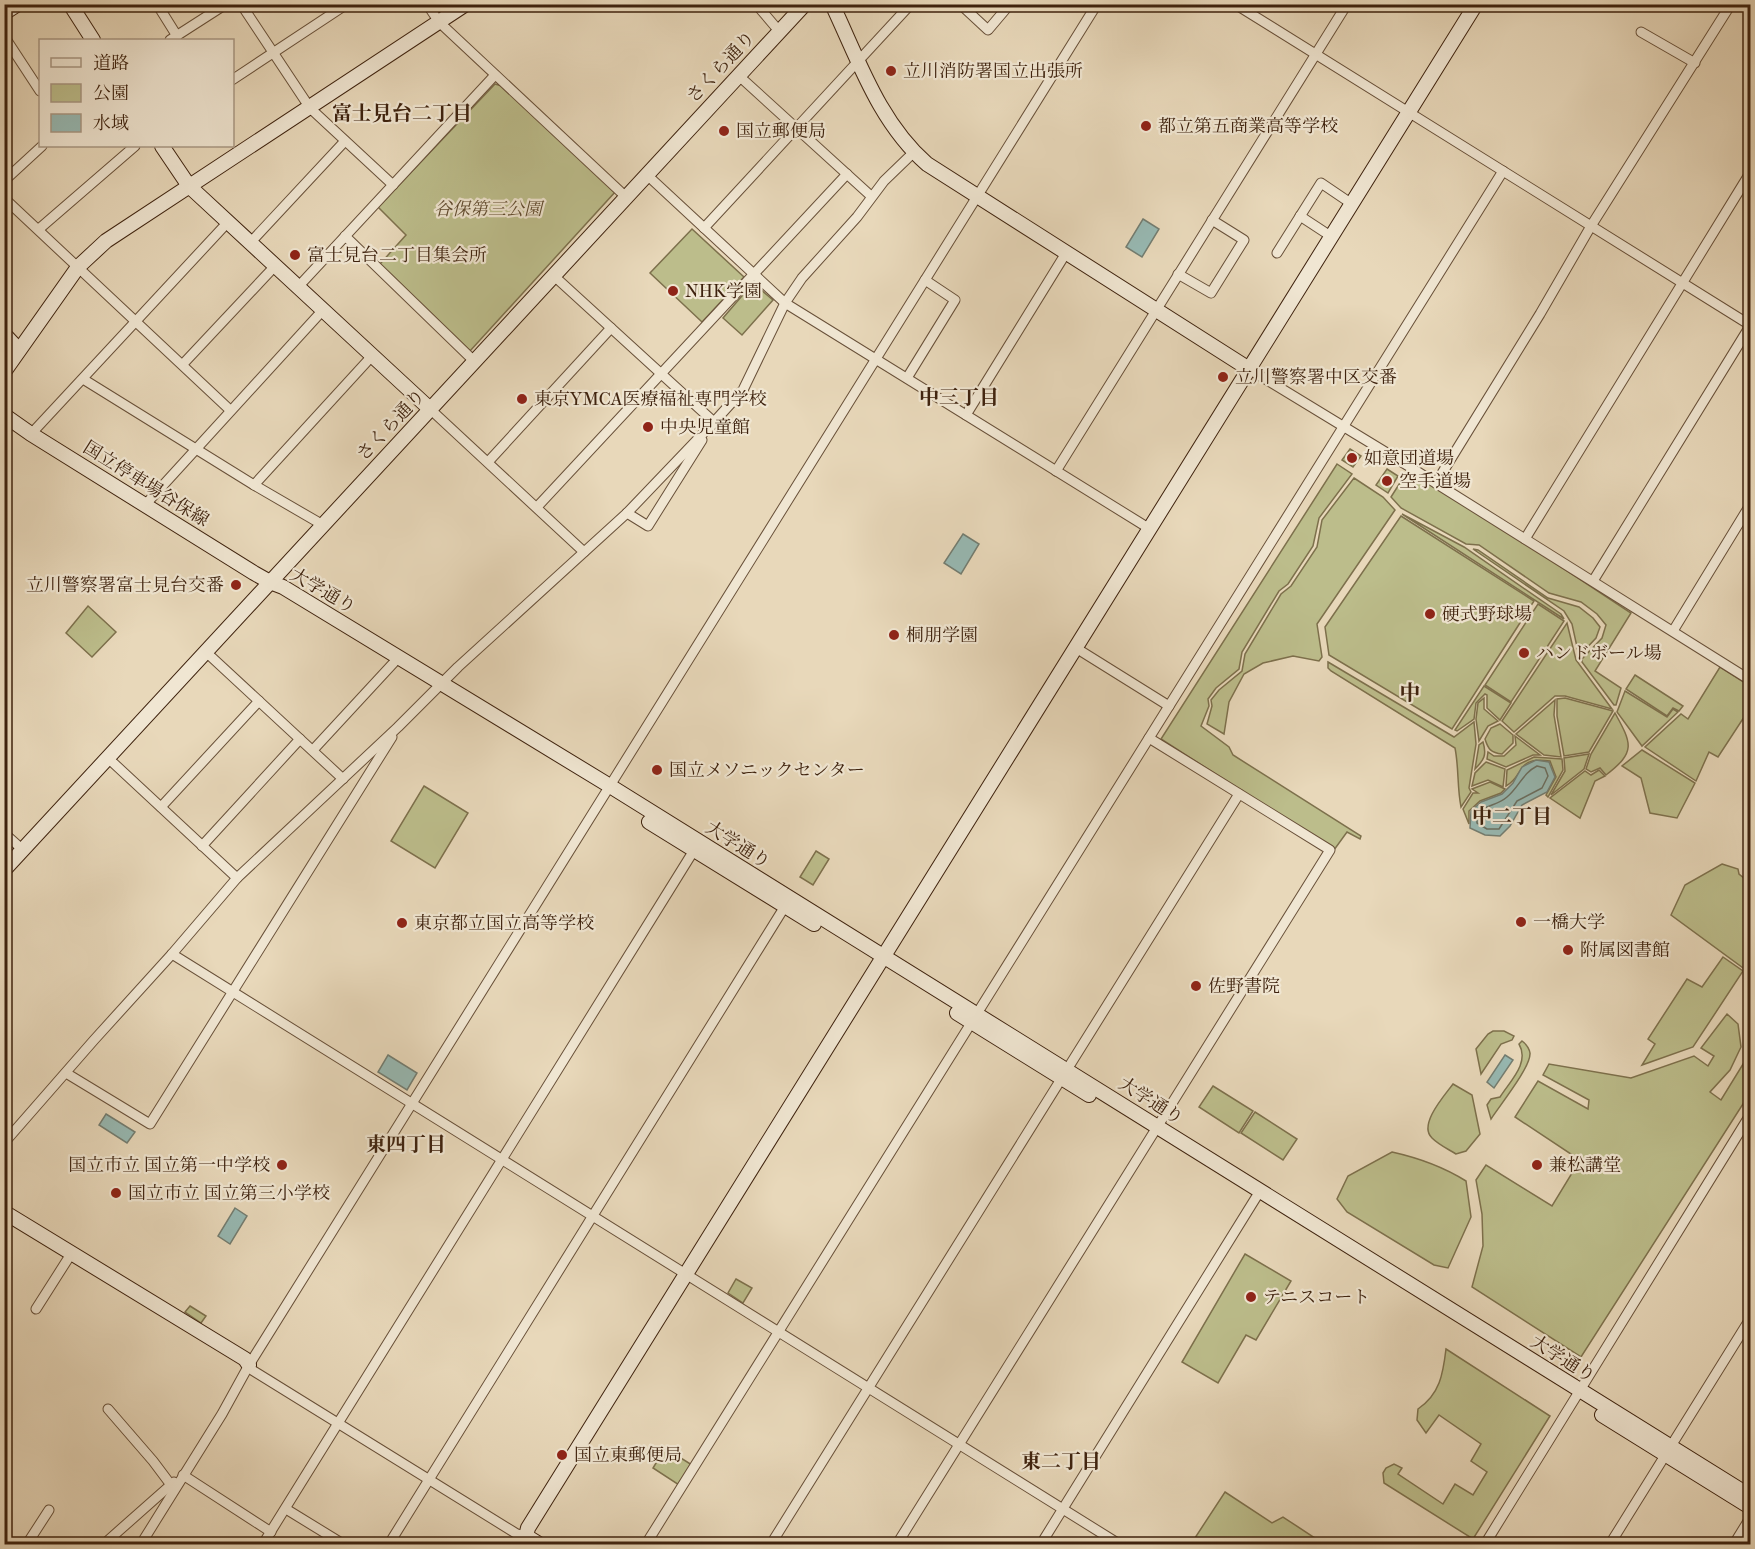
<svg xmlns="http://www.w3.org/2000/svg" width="1755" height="1549" font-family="'IM FELL French Canon','Noto Serif JP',serif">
	<rect width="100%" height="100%" fill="#e8d8ba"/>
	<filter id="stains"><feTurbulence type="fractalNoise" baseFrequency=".00333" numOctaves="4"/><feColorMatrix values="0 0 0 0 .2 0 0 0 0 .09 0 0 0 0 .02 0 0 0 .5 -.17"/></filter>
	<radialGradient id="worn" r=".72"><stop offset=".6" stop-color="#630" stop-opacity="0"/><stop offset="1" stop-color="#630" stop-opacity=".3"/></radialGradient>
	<g fill="#bcbd8b" stroke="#7d704c" stroke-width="1.5">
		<path d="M495 84 502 86 616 191 470 351 380 264 406 235 378 207Z"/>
		<path d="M692 229 744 277 702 322 650 273Z"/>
		<path d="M753 283 773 300 742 335 723 318Z"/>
		<path d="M1350 449 1361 456 1353 467 1342 460Z"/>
		<path d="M1337 464 1352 474 1319 518 1313 546 1288 584 1279 591 1242 652 1239 669 1216 688 1208 699 1209 706 1201 726 1229 747 1233 755 1361 836 1360 839 1347 832 1334 850 1161 739Z"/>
		<path d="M1410 467 1631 613 1595 671 1621 688 1616 705H1614L1582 662V659L1602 638 1606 625 1597 614 1581 602 1549 593 1479 545 1466 544 1401 508 1391 497Z"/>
		<path d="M1387 469 1398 476 1388 493 1376 485Z"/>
		<path d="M1354 478 1383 497 1395 510 1317 624 1322 657 1319 661 1293 656 1263 663 1244 674 1229 702 1224 734 1207 724 1212 706 1211 700 1219 690 1242 671 1245 654 1281 594 1291 586 1317 547 1322 520Z"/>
		<path d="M1402 514 1464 547 1561 614 1564 619Z"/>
		<path d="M1401 516 1534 601 1452 729 1329 655 1325 627Z"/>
		<path d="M1473 549 1478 550 1548 598 1579 607 1593 618 1600 627 1596 638 1579 656 1572 624 1564 611Z"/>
		<path d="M1538 604 1564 621 1511 702 1485 685Z"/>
		<path d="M88 606 116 632 92 657 66 633Z"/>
		<path d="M1567 623 1576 660 1612 709 1565 696H1555L1514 732 1502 721Z"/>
		<path d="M1328 662 1454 737 1474 722 1476 744 1469 788 1471 792 1461 807C1457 787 1459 768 1455 748L1331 671 1328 668Z"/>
		<path d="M1720 667 1750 686V708L1718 757 1709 752 1696 781 1645 747 1681 714 1688 719Z"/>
		<path d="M1635 675 1683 706 1679 711 1673 708 1667 716 1626 689Z"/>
		<path d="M1484 686 1511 703 1500 720 1487 708V695L1485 694 1476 703 1474 719 1457 731 1455 730Z"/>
		<path d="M1625 691 1667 717 1673 709 1678 712 1642 746 1617 712Z"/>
		<path d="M1484 698V709L1498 721 1488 726 1479 741 1476 719 1478 703Z"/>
		<path d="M1565 698 1613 711 1589 752 1564 756 1557 716V699Z"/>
		<path d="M1555 700 1554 715 1561 757 1544 755 1516 734Z"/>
		<path d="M1615 713C1632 744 1636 752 1606 775L1600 768 1591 772 1586 769 1591 754Z"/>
		<path d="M1500 724 1513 735V743L1502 754C1491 753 1488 749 1485 739L1491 728Z"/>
		<path d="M1515 736 1540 755H1533L1506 767 1487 759 1488 752 1494 756H1504L1516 745Z"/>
		<path d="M1483 742C1487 755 1484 760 1475 769L1479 745Z"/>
		<path d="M1642 750 1695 783 1677 818 1650 813 1641 778 1622 766Z"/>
		<path d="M1589 754 1584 769 1551 795 1565 771 1564 758Z"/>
		<path d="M1534 757 1562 759 1563 770 1548 797 1546 795 1556 777 1550 761C1515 756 1525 776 1506 786L1507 770Z"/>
		<path d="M1486 762 1505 769 1503 787 1488 780 1472 786 1475 773Z"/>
		<path d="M1599 770 1605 776 1595 781 1580 818 1550 798 1585 771 1591 775Z"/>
		<path d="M1490 782 1505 789 1501 793 1480 801 1469 811V824L1463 809 1473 793H1478L1472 789Z"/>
		<path d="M424 786 468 813 435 868 391 841Z"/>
		<path d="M816 851 829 859 813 885 800 877Z"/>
		<path d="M1722 864 1738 869 1739 874 1750 883V973L1671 915 1685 885Z"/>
		<path d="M1723 957 1743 971 1693 1047 1642 1065 1655 1044 1648 1039 1687 979 1702 987Z"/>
		<path d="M1750 1003V1049L1746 1046 1744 1014Z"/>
		<path d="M1727 1014 1738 1024 1741 1047 1730 1070 1710 1092 1721 1100 1748 1056 1750 1058V1093L1581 1357 1472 1287 1483 1246 1482 1214 1476 1180 1486 1165 1552 1206 1580 1160 1515 1117 1538 1081 1588 1109 1589 1100 1543 1075 1549 1064 1631 1078 1694 1056 1708 1066 1714 1056 1701 1048Z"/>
		<path d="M1493 1031H1504L1514 1036 1512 1040 1501 1044 1481 1074 1476 1049 1488 1034Z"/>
		<path d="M1522 1041C1526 1044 1529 1047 1530 1053 1531 1067 1500 1105 1491 1119L1487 1105 1491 1099 1500 1097C1510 1081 1530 1063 1519 1044Z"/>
		<path d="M1453 1084 1472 1095 1480 1134 1466 1151 1456 1154C1448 1149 1439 1145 1432 1138 1418 1125 1444 1096 1453 1084Z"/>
		<path d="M1213 1086 1253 1111 1239 1133 1199 1107Z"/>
		<path d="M1255 1112 1297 1139 1283 1160 1241 1133Z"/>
		<path d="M1392 1152C1419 1158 1442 1166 1466 1181L1471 1217 1448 1268 1434 1265 1347 1212 1337 1199 1348 1176Z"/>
		<path d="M1245 1254 1291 1281 1256 1340 1246 1335 1218 1383 1182 1362Z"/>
		<path d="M736 1279 752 1288 743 1303 728 1293Z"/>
		<path d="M190 1306 206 1316 201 1323 185 1312Z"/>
		<path d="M1446 1349 1550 1416 1473 1539 1384 1483 1383 1473 1386 1468 1394 1464 1402 1468 1398 1474 1443 1504 1455 1484 1473 1495 1487 1472 1471 1461 1481 1444 1439 1415 1426 1433 1417 1420 1418 1409C1440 1394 1443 1374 1446 1349Z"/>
		<path d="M665 1448 692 1465 679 1485 653 1468Z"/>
		<path d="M1225 1492 1272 1523 1283 1517 1324 1544H1191Z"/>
	</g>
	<g fill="#97b9b3" stroke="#737d71" stroke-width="1.5">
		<path d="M1143 219 1159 229 1142 257 1126 247Z"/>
		<path d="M963 534 979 544 961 574 944 563Z"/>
		<path d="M1536 760 1549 762 1555 777 1547 792 1522 805 1510 826 1500 836 1485 835 1470 828 1471 811 1481 802 1502 794 1513 783 1522 767Z"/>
		<path d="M388 1055 417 1073 407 1090 378 1072Z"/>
		<path d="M1505 1055 1513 1060 1494 1088 1487 1082Z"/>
		<path d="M106 1114 135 1132 127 1143 99 1125Z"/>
		<path d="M235 1208 247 1216 230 1244 218 1236Z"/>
	</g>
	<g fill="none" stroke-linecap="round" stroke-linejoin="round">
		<path stroke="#6a6e60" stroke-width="1.5" d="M1537 766 1545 768 1548 776 1542 788 1517 801 1499 829H1487L1477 823V813C1486 805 1498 805 1507 797 1519 787 1523 773 1537 766Z"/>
		<g stroke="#685039" stroke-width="11">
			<g id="street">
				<path d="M157 4 177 36"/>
				<path d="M241 4 310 108 393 185"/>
				<path d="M427 4 439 22 626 197"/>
				<path d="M756 4 779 31"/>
				<path d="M960 4 988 30 1010 4"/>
				<path d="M1235 4 1750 325"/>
				<path d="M1641 32 1695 63"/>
				<path d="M4 36 40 91"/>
				<path d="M170 40 226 4"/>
				<path d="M738 75 871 196"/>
				<path d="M232 80 347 4"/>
				<path d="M646 174 785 303 1150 529"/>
				<path d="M4 181 42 146"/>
				<path d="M4 198 230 410"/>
				<path d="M1300 216 1332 237"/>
				<path d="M704 228 911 4"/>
				<path d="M39 229 135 146"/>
				<path d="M345 236 474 361"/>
				<path d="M250 243 345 141"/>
				<path d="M1277 253 1321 183 1352 204"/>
				<path d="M1178 274 1211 293 1244 240 1212 220"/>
				<path d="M553 275 714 422 711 426"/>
				<path d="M298 287 495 75"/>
				<path d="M183 364 275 266"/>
				<path d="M1249 369 1410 467 1750 680"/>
				<path d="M907 378 955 300 925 280"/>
				<path d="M83 379 254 485 323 525"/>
				<path d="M430 409 584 552"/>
				<path d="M966 415 1066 253"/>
				<path d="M31 434 228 222"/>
				<path d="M488 462 611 328"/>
				<path d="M1056 471 1347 4"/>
				<path d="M1436 483 1540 314 1591 226 1731 4"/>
				<path d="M254 485 372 356"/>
				<path d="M145 505 323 310"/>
				<path d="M537 507 847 174"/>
				<path d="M627 513 648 526 702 440"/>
				<path d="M1525 539 1750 173"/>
				<path d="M1593 581 1750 326"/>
				<path d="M1673 631 1750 505"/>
				<path d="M1076 648 1169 706 1503 171"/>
				<path d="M206 652 343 779"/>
				<path d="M313 750 399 657"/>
				<path d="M108 758 237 878"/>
				<path d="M161 807 259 701"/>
				<path d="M4 833 23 850"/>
				<path d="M202 846 300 739"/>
				<path d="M172 954 1119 1544"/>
				<path d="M66 1073 150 1124 392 737"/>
				<path d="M4 1143 94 1040 172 954 237 878 398 727 458 667 627 513 714 422 743 390 785 303 802 278 857 217 884 181 913 153"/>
				<path d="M36 1309 71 1254"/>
				<path d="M249 1365 252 1370 517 1534 526 1536 522 1544"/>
				<path d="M108 1409 153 1461 171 1485"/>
				<path d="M183 1475 271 1532"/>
				<path d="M286 1509 343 1544"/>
				<path d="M27 1544 49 1510"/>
				<path d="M104 1544 174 1482"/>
				<path d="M141 1544 222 1414 249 1365 1097 4"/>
				<path d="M263 1544 696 847"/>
				<path d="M389 1544 787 903"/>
				<path d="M646 1544 1169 706"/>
				<path d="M771 1544 1239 794"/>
				<path d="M897 1544 1330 850 1149 738"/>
				<path d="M1041 1544 1260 1191"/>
				<path d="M1485 1544 1750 1115"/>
				<path d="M1610 1544 1750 1319"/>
				<path d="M1734 1544 1750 1518"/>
			</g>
		</g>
		<g stroke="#3e220e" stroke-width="16">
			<g id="secondary">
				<path d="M70 4 93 40"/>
				<path d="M832 4C859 61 879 122 927 164L1249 369"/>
				<path d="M4 13 18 4"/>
				<path d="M162 146 189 186 430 409"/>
				<path d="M4 334 19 350"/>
				<path d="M4 372 78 267 106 241 466 4"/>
				<path d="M4 415 31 434 254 573 270 582 283 587 610 786 1750 1496"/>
				<path d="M649 822 814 924"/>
				<path d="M4 870 805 4"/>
				<path d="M957 1013 1089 1095"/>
				<path d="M4 1212 245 1359 249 1365"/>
				<path d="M1602 1415 1750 1507"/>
				<path d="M539 1544 526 1536 528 1528 1476 4"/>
			</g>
		</g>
		<use href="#street" stroke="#f0e6d2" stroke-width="9"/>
		<use href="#secondary" stroke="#f0e6d2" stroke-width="14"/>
	</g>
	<g fill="#8f2418" stroke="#f0e6d2" stroke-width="2">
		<circle cx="891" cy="71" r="6"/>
		<circle cx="1146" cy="126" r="6"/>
		<circle cx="724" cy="131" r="6"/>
		<circle cx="295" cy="255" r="6"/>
		<circle cx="673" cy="291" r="6"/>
		<circle cx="1223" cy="377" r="6"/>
		<circle cx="522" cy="399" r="6"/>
		<circle cx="648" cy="427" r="6"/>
		<circle cx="1352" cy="458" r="6"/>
		<circle cx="1387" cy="481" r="6"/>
		<circle cx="236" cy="585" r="6"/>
		<circle cx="1430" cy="614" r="6"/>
		<circle cx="894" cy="635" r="6"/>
		<circle cx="1524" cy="653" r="6"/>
		<circle cx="657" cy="770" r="6"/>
		<circle cx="1521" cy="922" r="6"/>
		<circle cx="402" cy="923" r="6"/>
		<circle cx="1568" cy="950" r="6"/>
		<circle cx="1196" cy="986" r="6"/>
		<circle cx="282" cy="1165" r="6"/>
		<circle cx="1537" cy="1165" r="6"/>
		<circle cx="116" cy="1193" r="6"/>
		<circle cx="1251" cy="1297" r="6"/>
		<circle cx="562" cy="1455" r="6"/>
	</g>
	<g text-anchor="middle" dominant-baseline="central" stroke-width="4.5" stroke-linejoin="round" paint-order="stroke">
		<g font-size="18" fill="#3e220e" stroke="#f0e6d2">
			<text transform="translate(721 67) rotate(-47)">さくら通り</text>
			<text transform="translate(391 425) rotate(-47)">さくら通り</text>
			<text transform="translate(146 484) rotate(32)">国立停車場谷保線</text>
			<text transform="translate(323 591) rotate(30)">大学通り</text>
			<text transform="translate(738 845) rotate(32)">大学通り</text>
			<text transform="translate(1151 1101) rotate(32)">大学通り</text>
			<text transform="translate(1563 1359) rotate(32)">大学通り</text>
		</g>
		<g font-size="18" fill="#3e220e" stroke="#f0e6d2" text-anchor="start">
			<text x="903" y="71">立川消防署国立出張所</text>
			<text x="1158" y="126">都立第五商業高等学校</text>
			<text x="736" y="131">国立郵便局</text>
			<text x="307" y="255">富士見台二丁目集会所</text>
			<text x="685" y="291">NHK学園</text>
			<text x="1235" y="377">立川警察署中区交番</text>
			<text x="534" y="399">東京YMCA医療福祉専門学校</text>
			<text x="660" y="427">中央児童館</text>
			<text x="1364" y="458">如意団道場</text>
			<text x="1399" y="481">空手道場</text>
			<text x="224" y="585" text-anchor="end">立川警察署富士見台交番</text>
			<text x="1442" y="614">硬式野球場</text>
			<text x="906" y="635">桐朋学園</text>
			<text x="1536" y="653">ハンドボール場</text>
			<text x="669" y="770">国立メソニックセンター</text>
			<text x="1533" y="922">一橋大学</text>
			<text x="414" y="923">東京都立国立高等学校</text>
			<text x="1580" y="950">附属図書館</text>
			<text x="1208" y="986">佐野書院</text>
			<text x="270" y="1165" text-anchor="end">国立市立 国立第一中学校</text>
			<text x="1549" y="1165">兼松講堂</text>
			<text x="128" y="1193">国立市立 国立第三小学校</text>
			<text x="1263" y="1297">テニスコート</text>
			<text x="574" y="1455">国立東郵便局</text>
		</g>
		<g font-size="18" font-style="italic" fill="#5e492d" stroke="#f0e6d2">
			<text x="488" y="209">谷保第三公園</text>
		</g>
		<g font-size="20" font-weight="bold" fill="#3e220e" stroke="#f0e6d2">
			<text x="402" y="113">富士見台二丁目</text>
			<text x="959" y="397">中三丁目</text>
			<text x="1512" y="816">中二丁目</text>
			<text x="406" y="1144">東四丁目</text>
			<text x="1061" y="1461">東二丁目</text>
		</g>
		<g font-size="21" font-weight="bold" fill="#3e220e" stroke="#f0e6d2">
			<text x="1410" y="693">中</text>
		</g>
	</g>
	<rect width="1755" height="1549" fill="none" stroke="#e8d8ba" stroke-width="24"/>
	<rect x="6" y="6" width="1743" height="1537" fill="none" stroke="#3e220e" stroke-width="3"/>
	<rect x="12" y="12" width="1731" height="1525" fill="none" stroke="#3e220e" stroke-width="1.5"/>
	<rect x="39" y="39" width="195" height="108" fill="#f0e6d2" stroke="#a99884" stroke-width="1.5"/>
	<rect x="51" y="58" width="30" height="9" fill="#f0e6d2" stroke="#a99884" stroke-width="1.5"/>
	<text x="93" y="69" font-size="18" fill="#3e220e">道路</text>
	<rect x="51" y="84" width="30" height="18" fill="#bcbd8b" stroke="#a99884" stroke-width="1.5"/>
	<text x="93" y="99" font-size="18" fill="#3e220e">公園</text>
	<rect x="51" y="114" width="30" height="18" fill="#97b9b3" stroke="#a99884" stroke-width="1.5"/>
	<text x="93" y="129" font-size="18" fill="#3e220e">水域</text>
	<rect width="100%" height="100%" filter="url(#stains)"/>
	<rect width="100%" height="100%" fill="url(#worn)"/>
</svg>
